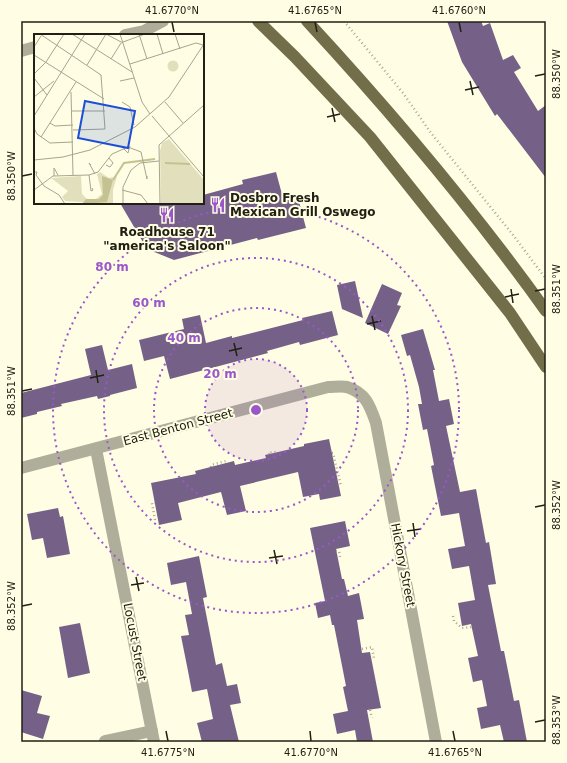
<svg xmlns="http://www.w3.org/2000/svg" width="567" height="763" font-family="'DejaVu Sans',sans-serif">
	<rect width="100%" height="100%" fill="#fffde3"/>
	<g fill="#756187">
		<path d="M447 21H481L483 26 490 23 503 60 513 55 521 68 514 72 538 111 546 105V178L497 114 495 116 462 62Z"/>
		<path d="M276 172 283 198 297 194 306 228 258 240 257 238 174 260 147 249 120 203H203V195L243 184 242 180Z"/>
		<path d="M355 281 363 318 342 309 337 285Z"/>
		<path d="M382 284 402 293 397 305 401 306 388 334 365 323Z"/>
		<path d="M332 311 338 335 300 345 299 342 267 351 268 353 170 379 164 356 144 361 139 340 184 329 182 319 200 315 206 343 232 336V338L303 320 302 318Z"/>
		<path d="M423 329 435 370H433L439 401 449 399 454 424 446 426 460 492 476 489 486 543 489 542 496 584 488 585 501 651H504L514 701 519 700 527 742H504L500 725 481 729 477 708 487 706 482 680 473 682 468 658 478 656 471 624 462 626 458 603 475 600 469 566 452 569 448 549 465 546 459 513 441 516 431 466 434 465 427 429 423 430 418 404H422L419 387 410 355 407 356 401 335Z"/>
		<path d="M102 345 108 370 132 364 137 388 110 395V396L98 399 97 396 61 404 62 406 37 412V414L21 418V393L91 375 85 349Z"/>
		<path d="M329 439 341 496 320 500 319 494 303 497 298 472 240 486 246 511 227 515 221 492 178 503 182 520 159 525 151 483 196 474 195 471 234 461 235 465 266 458 265 455 304 446V444Z"/>
		<path d="M58 508 60 517 63 516 70 554 47 558 43 538 32 540 27 514Z"/>
		<path d="M345 521 350 546 336 549 342 579H344L348 596 359 593 364 619 357 620 362 653 370 652 381 708 367 710 373 742H357L355 730 337 734 333 714 348 711 343 687 346 686 334 625H332L330 615 318 618 315 603 325 601 310 528Z"/>
		<path d="M199 556 207 597 203 598 216 665 222 663 227 686 237 684 241 703 230 705 239 742H202L197 723 213 719 207 689 192 692 188 671 181 636 189 635 185 615 192 614 186 582 171 585 167 563Z"/>
		<path d="M80 623 90 673 68 678 59 627Z"/>
		<path d="M21 690 42 696 37 713 50 716 43 739 21 732Z"/>
	</g>
	<g fill="none" stroke-linecap="round" stroke-linejoin="round">
		<g stroke="#aaa894" stroke-width="2.5" stroke-dasharray="1 3" stroke-linecap="butt">
			<path d="M344 21 403 93 431 133 513 235 546 279"/>
			<path d="M332 453H333L341 486"/>
			<path d="M269 454 268 453 276 452"/>
			<path d="M211 467V465L226 461"/>
			<path d="M155 520 152 503H155"/>
			<path d="M336 551H339L340 557"/>
			<path d="M453 616 454 621 462 628 472 627"/>
			<path d="M362 649 372 647 374 659"/>
			<path d="M370 710 372 718"/>
		</g>
		<g stroke="#afae9a" stroke-width="12">
			<path d="M125 35 144 31 163 21"/>
			<path d="M21 51 35 47"/>
			<path d="M96 449 154 742"/>
			<path d="M21 468 328 387C334 387 342 386 347 387 366 393 370 406 376 423L436 742"/>
			<path d="M105 741 152 731"/>
		</g>
		<g stroke="#716e49" stroke-width="12">
			<path d="M258 21 295 57 370 137 510 313 546 367"/>
			<path d="M307 21C392 113 473 209 546 311"/>
		</g>
	</g>
	<path fill="none" stroke="#212014" stroke-width="1.5" d="M172 22 174 32M315 22 317 32M459 22 461 32M535 76 545 74M470 81 473 95M465 90 479 87M332 108 335 122M327 117 340 114M22 176 32 174M511 289 513 303M535 291 545 289M505 297 519 294M372 316 375 330M367 324 381 321M234 343 237 356M229 351 242 348M96 370 98 383M90 378 104 375M22 391 32 389M535 507 545 505M413 523 415 537M407 531 421 529M274 550 277 564M269 558 283 556M136 577 139 591M131 585 144 583M22 606 32 604M535 722 545 720M166 731 168 741M310 731 311 741M453 731 455 741"/>
	<circle cx="256" cy="410" r="51" fill="#9a57cc" fill-opacity=".12"/>
	<g fill="none" stroke="#9a57cc" stroke-width="2" stroke-dasharray="2 4">
		<circle cx="256" cy="410" r="51"/>
		<circle cx="256" cy="410" r="102"/>
		<circle cx="256" cy="410" r="152"/>
		<circle cx="256" cy="410" r="203"/>
	</g>
	<defs>
		<g id="restaurant-bare" transform="scale(1.2)"><path d="M-5-6h1v4h1v-4h1v4h1v-4h1v5L-1.5 .5V6h-2V.5L-5-1ZM5-6V6H3V1.5H1.5Q1.5-4 5-6Z" fill="#9a57cc" stroke="#fffde3" stroke-width="2.5" paint-order="stroke"/></g>
	</defs>
	<g fill-rule="evenodd">
		<use href="#restaurant-bare" x="218" y="205"/>
		<use href="#restaurant-bare" x="167" y="215"/>
	</g>
	<g text-anchor="middle" dominant-baseline="central" stroke-width="4" stroke-linejoin="round" paint-order="stroke">
		<g font-size="12" font-weight="bold" fill="#212014" stroke="#fffde3" text-anchor="start">
			<text x="230" y="198">Dosbro Fresh<tspan x="230" dy="14">Mexican Grill Oswego</tspan></text>
			<text x="167" y="232" text-anchor="middle">Roadhouse 71<tspan x="167" dy="14">"america's Saloon"</tspan></text>
		</g>
		<g font-size="12" fill="#212014" stroke="#fffde3">
			<text transform="translate(178 427) rotate(-15)">East Benton Street</text>
			<text transform="translate(403 565) rotate(79)">Hickory Street</text>
			<text transform="translate(135 642) rotate(79)">Locust Street</text>
		</g>
	</g>
	<g transform="translate(34 34)">
		<rect width="170" height="170" fill="#fffde3"/>
		<path d="M133.5 32a5.5 5.5 0 1 1 11 0a5.5 5.5 0 1 1-11 0ZM135 105 170 146V170H127L126 117 128 109ZM66 138 75 144 83 142 79 156V170L31 167 28 163 34 157 17 144 47 142 48 160 54 166 62 165 68 160 63 140Z" fill="#e2e0bc"/>
		<path d="M68 142 79 146 73 168 48 170 52 165H65L69 161Z" fill="#c5c292"/>
		<path fill="none" stroke="#c5c292" stroke-width="2" d="M131 129 156 130M79 146 90 129 121 125"/>
		<path fill="none" stroke="#a6a590" stroke-width="1" d="M6 0 67 41 71 95 39 96M38 0 98 38M72 0 89 9M86 0 108 68 116 80M105 0 113 25M123 0 129 20M141 0 146 15M89 8 111 0M0 13 7 2M0 21 70 65M77 25 87 9M96 30 162 9 169 11M53 31 72 0M0 40 12 28 30 0M0 44 13 61M86 47 100 44M37 58 39 141M0 63 20 47M88 68 96 73 100 91M131 68 149 89M38 77H71M0 82 51 0M118 82 170 143M16 89 21 92 39 91M0 94 3 100 16 109 39 108M7 103 42 48M89 114 94 119 96 112M0 126 29 123 56 116 101 93 135 63 170 10M57 131 55 129 61 140M72 131 76 133 79 129 75 124M0 138H3L2 141 10 152 25 161 31 170M55 141 57 157 59 156 58 154M20 142V134L24 141M0 156 19 142 55 141 64 138 78 120 94 113 107 118 113 145V142M88 156 107 161 114 170M89 170V153L97 136 106 129 125 127M126 170 125 111 170 71"/>
		<path fill="#1d4ed8" fill-opacity="0.15" stroke="#1d4ed8" stroke-width="2" d="M51 67 101 77 94 114 44 104Z"/>
		<rect width="170" height="170" fill="none" stroke="#212014" stroke-width="2"/>
	</g>
	<circle cx="256" cy="410" r="6" fill="#9a57cc" stroke="#fffde3" stroke-width="2"/>
	<g font-size="12" text-anchor="middle" font-weight="bold" fill="#9a57cc" stroke="#fffde3" stroke-width="4" stroke-linejoin="round" paint-order="stroke">
		<text x="112" y="271">80 m</text>
		<text x="149" y="307">60 m</text>
		<text x="184" y="342">40 m</text>
		<text x="220" y="378">20 m</text>
	</g>
	<rect width="567" height="763" fill="none" stroke="#fffde3" stroke-width="44"/>
	<rect x="22" y="22" width="523" height="719" fill="none" stroke="#212014" stroke-width="1.5"/>
	<g font-size="10" text-anchor="middle" fill="#212014">
		<text x="172" y="14">41.6770°N</text>
		<text x="315" y="14">41.6765°N</text>
		<text x="459" y="14">41.6760°N</text>
		<text transform="translate(556 74) rotate(-90)" y="4">88.350°W</text>
		<text transform="translate(11 176) rotate(-90)" y="4">88.350°W</text>
		<text transform="translate(556 289) rotate(-90)" y="4">88.351°W</text>
		<text transform="translate(11 391) rotate(-90)" y="4">88.351°W</text>
		<text transform="translate(556 505) rotate(-90)" y="4">88.352°W</text>
		<text transform="translate(11 606) rotate(-90)" y="4">88.352°W</text>
		<text transform="translate(556 720) rotate(-90)" y="4">88.353°W</text>
		<text x="168" y="756">41.6775°N</text>
		<text x="311" y="756">41.6770°N</text>
		<text x="455" y="756">41.6765°N</text>
	</g>
</svg>
